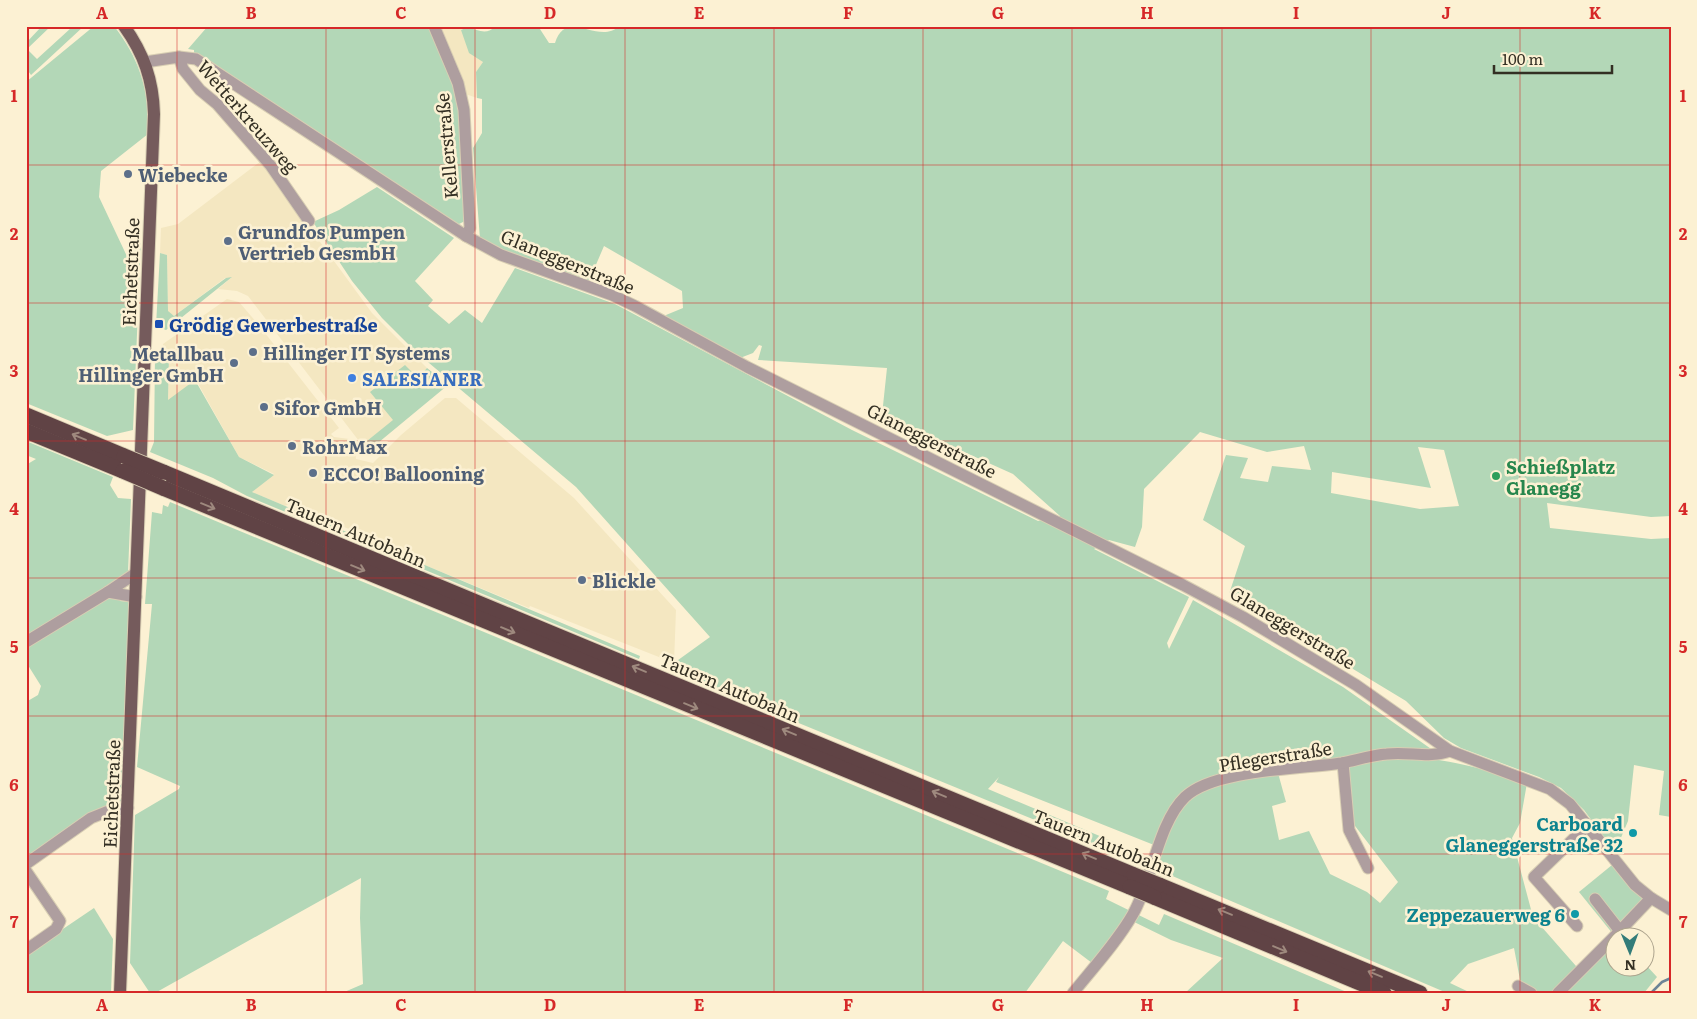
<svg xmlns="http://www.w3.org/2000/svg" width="1697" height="1019" font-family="Literata,serif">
	<rect width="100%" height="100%" fill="#fcf1d3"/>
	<g fill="#f4e7c1">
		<path d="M430 26H468L461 30 483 62 476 72 477 98 454 90Z"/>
		<path d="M261 161 372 313 427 368 418 378 371 393 394 420 362 445 248 296 237 291 218 289 231 278H225L174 316 168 312 167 255 160 253 161 228 178 224Z"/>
		<path d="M227 299 239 302 258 324 339 428 331 434 334 437 349 439 355 451 356 459 373 463 401 435 445 398H456L574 498 676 610 674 663 530 606 529 608 415 561 416 557 289 504 285 506 252 492 274 474 239 457 196 380 168 401 169 356 162 352 163 344Z"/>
	</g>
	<g fill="#b3d7b7" fill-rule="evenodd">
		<path d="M42 26H51L27 49 37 59 71 28 69 26H84L31 75 26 68V43Z"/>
		<path d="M94 26H114C140 59 150 93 148 134L101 171 99 197 132 267 137 238H141L133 430 107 436 26 403V82Z"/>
		<path d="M208 26H430L454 90 461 119 465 221 457 225 447 220 219 67 194 53V50L188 49Z"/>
		<path d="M496 26H538L549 43H555C566 7 599 46 619 26H1671V516L1651 517 1547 503 1550 528 1651 539 1671 538V817L1659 815 1664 771 1634 765 1628 821 1615 852 1584 810 1561 788 1539 777 1461 748 1444 738 1406 701 1229 594 1245 546 1203 520 1226 455 1248 458 1240 478 1268 482 1272 466 1311 470 1304 446 1267 452 1200 432 1144 489 1142 527 1135 547 1109 540 1094 549 1189 597 1167 643 1169 649 1193 600 1343 687 1434 751 1409 750 1193 788 1154 845 996 782 999 777 988 789 1121 845 1118 854 672 671 674 663 710 637 576 487 416 352 382 318 352 281 313 222 339 210 377 187 454 238 415 281 433 300 428 306 449 324 465 310 482 323 515 268 615 304 852 430 1038 521 1060 516 1013 474 882 415 887 368 758 360 762 346 759 345 753 353 740 358 667 319 666 315 683 308 682 291 604 246 589 281 503 251 480 239 473 148 482 133V99L477 98 476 72 483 62 469 53 461 30 468 27C479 31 487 35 496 26ZM1418 447 1444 450 1459 506 1420 509 1331 493 1332 472 1431 488Z"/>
		<path d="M160 253 167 255 168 311 174 316 226 278 232 277 166 330 156 326Z"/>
		<path d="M162 352 169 356 168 400 195 380 239 457 274 475 252 492 640 656 639 659 247 496 213 478 150 452 154 442 155 356Z"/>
		<path d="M405 365 418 378 427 368 448 385 367 452 362 445 393 420 370 392Z"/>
		<path d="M26 441 113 477 110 485 118 498 131 499 128 573 118 580 120 601 130 602 122 800 26 861V702L38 695 41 686 26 662V465L36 459 26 455Z"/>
		<path d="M170 502 1109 891 1106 899 1159 925 1164 914 1349 993H1185L1223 958 1171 940 1126 918 1092 963 1063 941 1025 993H342L363 984 360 918 361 878 155 993H150L130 963 135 815 179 789 180 786 137 767 152 604H145L152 512 162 514 163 505 168 507Z"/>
		<path d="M1412 757C1455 760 1486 770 1527 783L1520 823 1512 838 1533 917 1583 974 1614 940V966H1644L1645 964 1657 977 1644 993H1537L1521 985 1514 948 1468 964 1450 983 1471 993H1447L1156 869C1162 852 1167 833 1175 818 1195 781 1242 780 1278 773L1286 802 1272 806 1279 840 1309 831 1330 874 1367 892 1380 903 1398 882 1352 822 1346 766 1388 758Z"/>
		<path d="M1612 865 1644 900 1613 934 1579 892Z"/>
		<path d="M94 908 113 939 111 993H26V954Z"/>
	</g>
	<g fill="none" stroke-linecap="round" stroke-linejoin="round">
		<path stroke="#6d8496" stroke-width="2.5" d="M1651 993 1662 982 1671 978"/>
		<g stroke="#d8ceb3" stroke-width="13">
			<g id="minor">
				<path d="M434 26 458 83 464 110 470 228 466 236"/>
				<path d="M179 57 183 69 200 90 217 104 271 166 309 221"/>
				<path d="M145 62 179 57 196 59 466 236 501 255 612 295 635 306 747 367 1183 585 1243 617 1356 685 1450 751 1550 789 1570 804 1635 885 1651 898 1671 910"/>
				<path d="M108 592 136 573"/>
				<path d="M26 642 108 592 136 597"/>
				<path d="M1343 763 1349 830 1368 868"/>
				<path d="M26 864 91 818 106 812 128 808"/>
				<path d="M26 871 60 921 56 929 26 950"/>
				<path d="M1595 899 1620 931"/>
				<path d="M1577 926 1534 877 1588 825"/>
				<path d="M1615 936 1651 898"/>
				<path d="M1518 986 1531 993"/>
				<path d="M1073 993C1093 968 1117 942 1133 914 1152 881 1158 823 1185 797 1214 769 1303 769 1342 763 1357 760 1372 755 1387 754 1408 751 1430 759 1450 751"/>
				<path d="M1558 993 1614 937"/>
			</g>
		</g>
		<g stroke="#d8ceb3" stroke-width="14">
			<path id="major" d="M120 993 154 114C153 80 144 54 124 26"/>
		</g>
		<g stroke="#d8ceb3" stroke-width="17">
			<g id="highway">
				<path d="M26 415 124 456"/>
				<path d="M26 431 123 471"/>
				<path d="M163 472 1134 875"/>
				<path d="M163 488 1130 887"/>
				<path d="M1159 885 1420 993"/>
				<path d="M1154 897 1384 993"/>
			</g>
		</g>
		<use href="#minor" stroke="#ae9e9f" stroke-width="11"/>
		<use href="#major" stroke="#755b5c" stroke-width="12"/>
		<use href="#highway" stroke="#604345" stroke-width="15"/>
		<g stroke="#d8ceb3" stroke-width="17" stroke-linecap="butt">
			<g id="highway-bridge">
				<path d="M124 456 163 472"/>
				<path d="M123 471 163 488"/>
				<path d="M1134 875 1159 885"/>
				<path d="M1130 887 1154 897"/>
			</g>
		</g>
		<use href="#highway-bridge" stroke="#604345" stroke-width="15"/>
	</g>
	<defs><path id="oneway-shaft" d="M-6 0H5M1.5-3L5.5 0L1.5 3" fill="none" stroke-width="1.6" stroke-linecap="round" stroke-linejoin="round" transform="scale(1.25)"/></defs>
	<g stroke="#9e897e">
		<use href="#oneway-shaft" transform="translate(79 437) rotate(-157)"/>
		<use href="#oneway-shaft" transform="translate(208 506) rotate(22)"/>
		<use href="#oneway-shaft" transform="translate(358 568) rotate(22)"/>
		<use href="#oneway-shaft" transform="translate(508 630) rotate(22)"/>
		<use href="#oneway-shaft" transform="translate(639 669) rotate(-157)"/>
		<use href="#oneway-shaft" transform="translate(691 706) rotate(22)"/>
		<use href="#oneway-shaft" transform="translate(789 732) rotate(-157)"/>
		<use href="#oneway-shaft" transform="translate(939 794) rotate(-157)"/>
		<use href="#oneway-shaft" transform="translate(1089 856) rotate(-157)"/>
		<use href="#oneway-shaft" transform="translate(1225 912) rotate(-158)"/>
		<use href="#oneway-shaft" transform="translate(1280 949) rotate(23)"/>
		<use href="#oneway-shaft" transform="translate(1375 974) rotate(-158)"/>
	</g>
	<path fill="none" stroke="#d62828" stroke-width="1" stroke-opacity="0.55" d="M177 26V993M326 26V993M475 26V993M625 26V993M774 26V993M923 26V993M1072 26V993M1222 26V993M1371 26V993M1520 26V993M26 165H1671M26 303H1671M26 441H1671M26 578H1671M26 716H1671M26 854H1671"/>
	<g fill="#5c6f8a" stroke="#fcf1d3" stroke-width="2">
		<circle cx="128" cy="174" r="5"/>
		<circle cx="228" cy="241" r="5"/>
		<circle cx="253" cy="352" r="5"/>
		<circle cx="234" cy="363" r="5"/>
		<circle cx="264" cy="407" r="5"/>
		<circle cx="292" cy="446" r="5"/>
		<circle cx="313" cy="473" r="5"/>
		<circle cx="582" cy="580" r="5"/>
	</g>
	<rect fill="#1a4fb4" stroke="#fcf1d3" stroke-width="2" x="154" y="319" width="10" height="10" rx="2.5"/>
	<circle fill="#3f7fe0" stroke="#fcf1d3" stroke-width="2" cx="352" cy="378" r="5"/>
	<circle fill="#2e9e5b" stroke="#fcf1d3" stroke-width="2" cx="1496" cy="476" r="5"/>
	<g fill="#0f9aa8" stroke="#fcf1d3" stroke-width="2">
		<circle cx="1633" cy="833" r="5"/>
		<circle cx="1575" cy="914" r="5"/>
	</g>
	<g text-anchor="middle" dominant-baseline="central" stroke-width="5" stroke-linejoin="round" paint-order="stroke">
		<g font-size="18" fill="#332f23" stroke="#fcf1d3">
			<text transform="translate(248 116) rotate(49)">Wetterkreuzweg</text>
			<text transform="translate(446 146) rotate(-95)">Kellerstraße</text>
			<text transform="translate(568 261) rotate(22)">Glaneggerstraße</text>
			<text transform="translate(130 272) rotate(-88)">Eichetstraße</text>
			<text transform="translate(932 440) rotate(27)">Glaneggerstraße</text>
			<text transform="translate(356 532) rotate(23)">Tauern Autobahn</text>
			<text transform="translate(1293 627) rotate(31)">Glaneggerstraße</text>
			<text transform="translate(730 687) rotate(23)">Tauern Autobahn</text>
			<text transform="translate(1275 756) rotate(-9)">Pflegerstraße</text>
			<text transform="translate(111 794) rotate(-88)">Eichetstraße</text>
			<text transform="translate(1104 842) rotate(22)">Tauern Autobahn</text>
		</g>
		<g font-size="18" font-weight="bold" fill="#4e5e75" stroke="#fcf1d3" text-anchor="start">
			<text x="138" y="174">Wiebecke</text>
			<text x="238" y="231">Grundfos Pumpen<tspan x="238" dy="21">Vertrieb GesmbH</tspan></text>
			<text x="263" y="352">Hillinger IT Systems</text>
			<text x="224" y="353" text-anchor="end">Metallbau<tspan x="224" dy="21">Hillinger GmbH</tspan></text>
			<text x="274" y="407">Sifor GmbH</text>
			<text x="302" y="446">RohrMax</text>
			<text x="323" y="473">ECCO! Ballooning</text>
			<text x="592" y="580">Blickle</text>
		</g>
		<g font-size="18" font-weight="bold" fill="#164399" stroke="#fcf1d3" text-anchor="start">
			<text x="169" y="324">Grödig Gewerbestraße</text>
		</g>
		<g font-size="18" font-weight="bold" fill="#366cbe" stroke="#fcf1d3" text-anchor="start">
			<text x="362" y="378">SALESIANER</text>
		</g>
		<g font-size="18" font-weight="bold" fill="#27864d" stroke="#fcf1d3" text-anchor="start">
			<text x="1506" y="466">Schießplatz<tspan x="1506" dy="21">Glanegg</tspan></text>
		</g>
		<g font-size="18" font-weight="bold" fill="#0d838f" stroke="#fcf1d3" text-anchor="end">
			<text x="1623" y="823">Carboard<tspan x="1623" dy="21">Glaneggerstraße 32</tspan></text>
			<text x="1565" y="914">Zeppezauerweg 6</text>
		</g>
	</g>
	<rect width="1697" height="1019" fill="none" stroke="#fcf1d3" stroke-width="55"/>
	<g transform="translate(1630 952) rotate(179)"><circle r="24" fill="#fcf1d3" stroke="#aca38d"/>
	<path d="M0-4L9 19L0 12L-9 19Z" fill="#337c79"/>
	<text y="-8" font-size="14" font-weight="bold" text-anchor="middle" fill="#332f23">N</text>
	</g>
	<path d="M1494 65v8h118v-8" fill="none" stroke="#332f23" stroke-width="2.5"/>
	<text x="1502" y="65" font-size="15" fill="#332f23" stroke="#fcf1d3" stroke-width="4" paint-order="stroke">100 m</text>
	<rect x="28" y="28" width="1642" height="964" fill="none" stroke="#d62828" stroke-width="2"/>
	<g font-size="16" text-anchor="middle" font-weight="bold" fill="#d62828">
		<text x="102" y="19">A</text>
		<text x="251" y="19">B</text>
		<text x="401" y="19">C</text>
		<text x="550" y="19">D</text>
		<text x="699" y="19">E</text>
		<text x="848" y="19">F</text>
		<text x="998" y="19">G</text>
		<text x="1147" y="19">H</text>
		<text x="1296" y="19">I</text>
		<text x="1446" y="19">J</text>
		<text x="1595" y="19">K</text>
		<text x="14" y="102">1</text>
		<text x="1683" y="102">1</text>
		<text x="14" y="240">2</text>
		<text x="1683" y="240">2</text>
		<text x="14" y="377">3</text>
		<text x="1683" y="377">3</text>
		<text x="14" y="515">4</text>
		<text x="1683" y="515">4</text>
		<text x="14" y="653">5</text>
		<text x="1683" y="653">5</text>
		<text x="14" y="791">6</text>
		<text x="1683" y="791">6</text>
		<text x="14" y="928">7</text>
		<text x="1683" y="928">7</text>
		<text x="102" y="1011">A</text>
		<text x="251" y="1011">B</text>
		<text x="401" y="1011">C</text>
		<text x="550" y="1011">D</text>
		<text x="699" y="1011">E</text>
		<text x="848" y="1011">F</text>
		<text x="998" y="1011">G</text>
		<text x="1147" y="1011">H</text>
		<text x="1296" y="1011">I</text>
		<text x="1446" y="1011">J</text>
		<text x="1595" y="1011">K</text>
	</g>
</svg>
